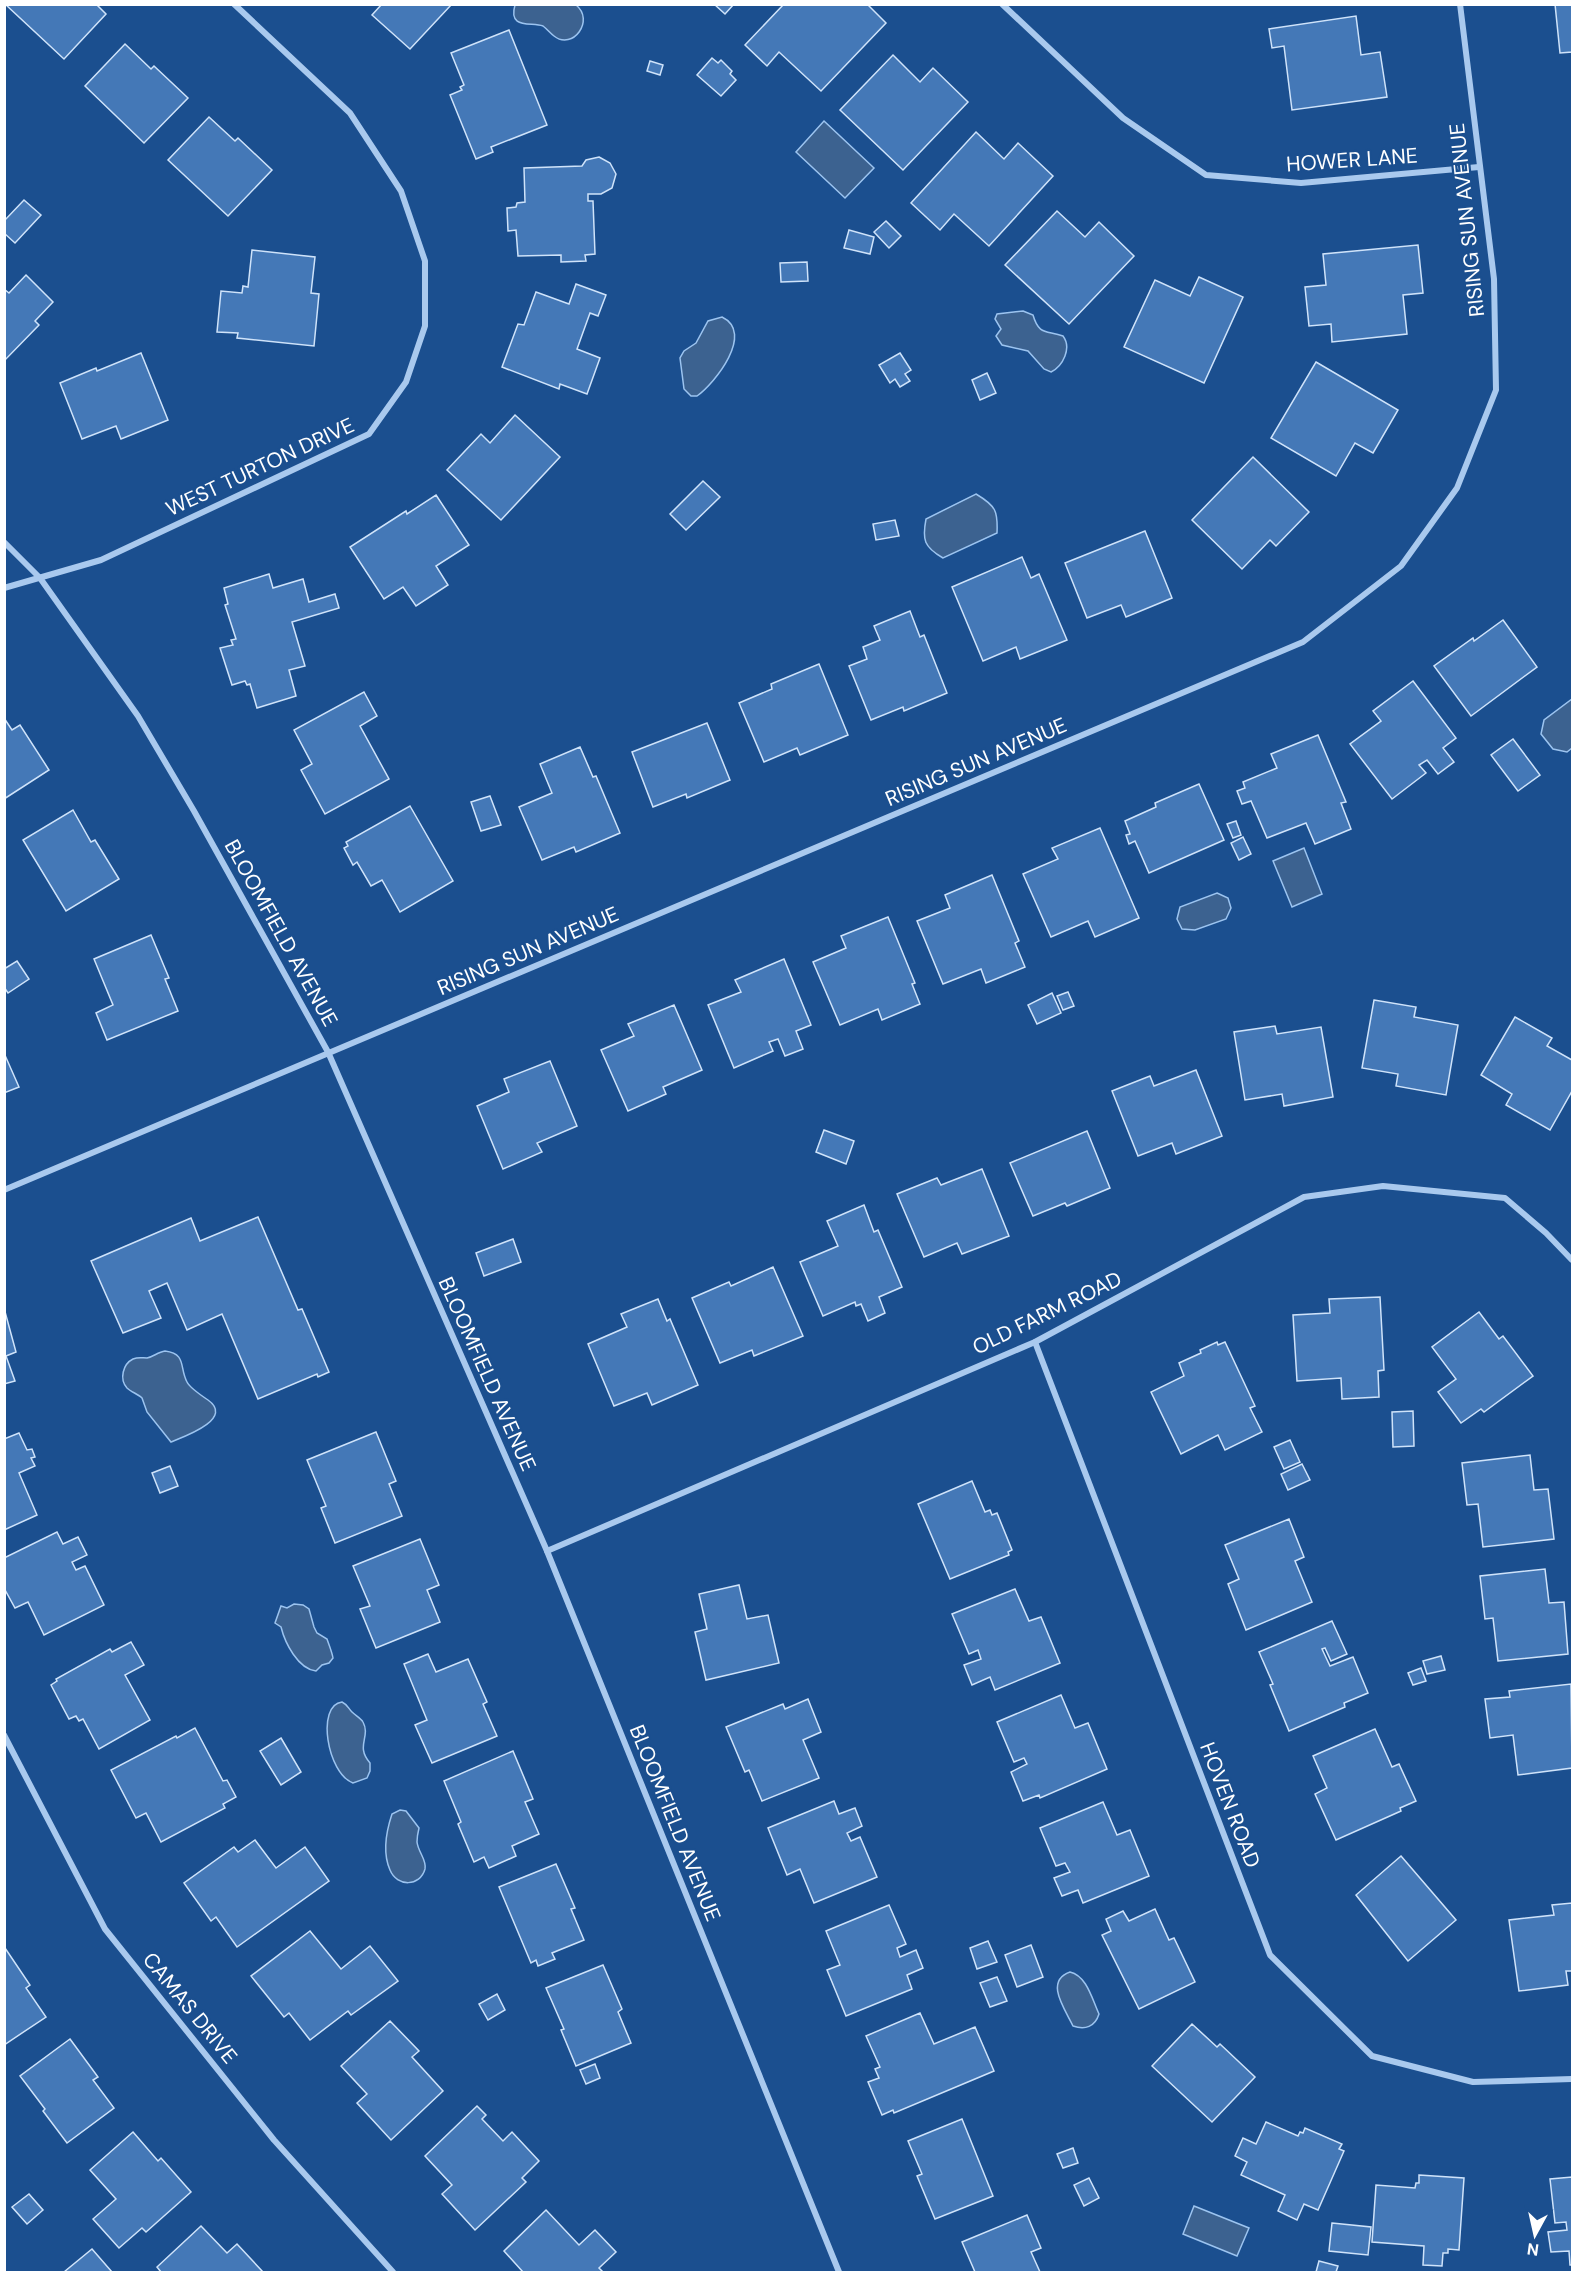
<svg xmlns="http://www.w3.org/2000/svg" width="1577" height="2277" font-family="'DM Sans',sans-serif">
	<rect width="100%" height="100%" fill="#1b4f8f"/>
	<g fill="#3c6290" stroke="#9cc4f0" stroke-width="1.5">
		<path d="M515 5H576C595 20 573 51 554 36 550 33 547 29 543 26 530 22 508 29 515 5Z"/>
		<path d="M824 121 874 168 845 198 796 152Z"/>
		<path d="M1023 311 1033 315C1039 336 1047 330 1063 336 1072 348 1063 366 1051 372L1044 369 1028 351 1002 345 996 336 1001 329 995 319 997 314Z"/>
		<path d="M722 317C755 333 715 383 697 396H691L684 389 680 358 684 351 696 343 708 321Z"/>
		<path d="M976 494C996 506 998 511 997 533L943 558C924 547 922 540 926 519Z"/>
		<path d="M1572 699V748L1567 752 1553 749 1541 734 1544 720Z"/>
		<path d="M1304 848 1322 894 1292 907 1273 861Z"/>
		<path d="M1217 893 1228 898 1231 908 1226 919 1195 930 1182 929 1177 919 1180 907Z"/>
		<path d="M165 1351C187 1354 179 1367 187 1382 190 1388 202 1396 208 1400 235 1419 183 1437 171 1442L147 1412 142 1398C138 1394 131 1392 127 1388 119 1379 123 1364 133 1359 138 1357 142 1358 147 1358 153 1357 158 1352 165 1351Z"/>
		<path d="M294 1604 303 1605 309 1609 314 1627 317 1633 327 1639C329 1645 332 1652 333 1658L329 1663 322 1665 316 1671C298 1669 285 1643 281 1627L275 1623 281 1606 287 1608Z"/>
		<path d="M342 1702C348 1705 348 1708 352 1712 356 1716 361 1718 363 1722 371 1737 355 1746 370 1763V1771L367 1778 353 1783C327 1773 316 1705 342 1702Z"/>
		<path d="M400 1810 406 1811 419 1828C418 1832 417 1837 417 1842 418 1852 427 1860 425 1869 420 1887 397 1887 390 1870 382 1852 386 1832 392 1814Z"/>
		<path d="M1070 1972C1087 1976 1092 1999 1099 2014 1095 2027 1085 2030 1073 2026 1065 2009 1044 1981 1070 1972Z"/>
		<path d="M1194 2206 1249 2228 1237 2256 1183 2234Z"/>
	</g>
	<g fill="#4478b7" stroke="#cfe3fa" stroke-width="1.5">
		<path d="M5 4H96L106 14 64 59Z"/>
		<path d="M452 4 410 49 372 15 382 4Z"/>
		<path d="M714 4H734L725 14Z"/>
		<path d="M784 4H867L886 23 821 91 779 52 767 66 745 45Z"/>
		<path d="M1555 4H1572V52L1560 53Z"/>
		<path d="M1356 16 1361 55 1380 52 1387 97 1292 110 1284 46 1272 48 1269 29Z"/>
		<path d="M509 30 547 125 491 147 493 152 476 159 450 95 462 90 460 87 464 85 451 53Z"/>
		<path d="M125 44 151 69 154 66 188 98 144 143 85 86Z"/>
		<path d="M893 55 920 82 933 68 968 102 903 170 840 110Z"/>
		<path d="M712 58 718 63 721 60 732 71 730 74 736 80 721 96 697 75Z"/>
		<path d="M650 61 663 65 660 75 647 71Z"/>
		<path d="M209 117 235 141 238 138 272 170 228 216 168 160Z"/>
		<path d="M976 132 1004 159 1018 143 1053 176 989 246 954 214 940 230 911 203Z"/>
		<path d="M599 157 610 163 616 174 612 188 601 194H588V201H593L595 254 585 255 586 261 561 262V255L518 256 516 230 508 231 507 208 516 207 517 203 525 202 524 168 582 166 586 160Z"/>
		<path d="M24 200 41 215 15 243 4 233V221Z"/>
		<path d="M1057 211 1085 237 1099 222 1134 256 1069 324 1005 265Z"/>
		<path d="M886 221 901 236 889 248 874 232Z"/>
		<path d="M849 230 874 237 870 254 844 248Z"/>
		<path d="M1418 245 1423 293 1403 295 1407 334 1332 342 1331 324 1309 326 1305 287 1326 285 1323 254Z"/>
		<path d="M252 250 315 257 311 293 319 294 314 346 237 338 238 333 217 332 221 291 242 293 243 286 248 287Z"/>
		<path d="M807 262 808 281 781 282 780 263Z"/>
		<path d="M26 275 53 302 35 321 39 325 4 361V289L9 293Z"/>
		<path d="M1199 277 1243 297 1204 383 1124 347 1155 280 1190 296Z"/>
		<path d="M576 284 606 295 598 316 590 313 577 349 600 358 587 394 560 384 559 389 502 367 518 324 524 325 536 292 569 304Z"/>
		<path d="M141 353 168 420 121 439 116 426 82 439 60 383 96 368 97 371Z"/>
		<path d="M900 353 911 370 905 374 910 381 900 387 895 379 890 383 879 365Z"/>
		<path d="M1316 362 1398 410 1373 453 1355 443 1336 476 1271 438Z"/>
		<path d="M987 373 996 393 980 400 972 380Z"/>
		<path d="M515 415 560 457 501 520 447 470 481 434 490 443Z"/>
		<path d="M1253 457 1309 512 1276 546 1270 540 1242 569 1192 520Z"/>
		<path d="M703 481 720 497 686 530 670 514Z"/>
		<path d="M436 495 469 545 436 566 448 585 416 606 403 587 384 599 350 547 406 511 407 514Z"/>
		<path d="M895 520 899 536 876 540 873 524Z"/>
		<path d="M1145 531 1172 598 1126 617 1121 605 1087 618 1065 563Z"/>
		<path d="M1022 557 1031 578 1039 574 1067 640 1020 659 1016 647 983 661 952 587Z"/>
		<path d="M269 574 273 588 303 579 309 602 335 594 339 608 292 622 305 666 289 670 296 696 257 708 250 684 247 685 245 681 232 685 220 648 233 645 231 640 236 639 225 605 228 604 224 588Z"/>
		<path d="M910 611 920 637 924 635 947 693 904 711 903 707 871 720 849 666 867 659 863 647 880 640 874 626Z"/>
		<path d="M1503 620 1537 667 1471 716 1434 666 1473 638 1474 641Z"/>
		<path d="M819 664 848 735 800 755 797 748 764 762 739 703 772 689 771 684Z"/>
		<path d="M1413 681 1456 738 1443 748 1454 762 1438 774 1427 760 1419 765 1426 773 1392 799 1350 744 1381 721 1373 711Z"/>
		<path d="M364 692 377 716 360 726 389 779 325 814 301 770 312 764 294 730Z"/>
		<path d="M4 718 12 730 20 725 49 770 4 799Z"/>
		<path d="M707 723 730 780 687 798 686 794 653 807 632 752Z"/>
		<path d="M1318 735 1346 802 1341 803 1351 829 1315 844 1306 823 1267 838 1251 801 1242 804 1237 791 1245 788 1243 782 1277 768 1271 754Z"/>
		<path d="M1513 739 1540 775 1518 791 1491 755Z"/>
		<path d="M580 747 593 777 596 776 620 833 576 852 574 847 542 860 519 807 552 793 540 764Z"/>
		<path d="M1199 784 1224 840 1149 873 1135 841 1129 844 1126 835 1130 834 1125 821 1156 807 1155 803Z"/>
		<path d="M490 796 501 825 481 831 471 802Z"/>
		<path d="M410 806 453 881 400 912 382 880 371 886 357 862 353 865 344 848 348 846 346 842Z"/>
		<path d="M73 810 91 842 95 840 119 879 66 911 23 840Z"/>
		<path d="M1236 821 1241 835 1233 838 1227 824Z"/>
		<path d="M1100 828 1139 918 1095 937 1088 921 1051 937 1023 874 1058 859 1052 848Z"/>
		<path d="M1243 837 1251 854 1239 860 1231 843Z"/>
		<path d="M992 875 1019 941 1015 943 1025 967 986 983 981 969 943 984 917 921 950 908 945 895Z"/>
		<path d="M888 917 915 983 912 984 920 1004 882 1020 878 1009 840 1025 813 962 846 948 841 936Z"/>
		<path d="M151 935 169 978 165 979 178 1011 107 1040 96 1013 113 1005 94 959Z"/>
		<path d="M784 959 811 1025 796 1031 803 1049 785 1056 778 1039 769 1042 773 1051 734 1068 708 1005 741 992 735 980Z"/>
		<path d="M17 961 29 979 8 993 4 987V969Z"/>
		<path d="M1068 992 1074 1006 1063 1010 1057 996Z"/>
		<path d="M1052 993 1061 1013 1037 1024 1028 1005Z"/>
		<path d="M1374 1000 1416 1007 1414 1017 1458 1025 1446 1095 1396 1086 1398 1074 1362 1068Z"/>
		<path d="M674 1005 702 1070 663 1087 666 1094 628 1111 601 1050 634 1036 628 1024Z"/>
		<path d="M1515 1017 1552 1038 1547 1046 1572 1060V1091L1550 1130 1506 1105 1512 1094 1481 1075Z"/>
		<path d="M1275 1026 1277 1034 1321 1027 1333 1097 1284 1106 1282 1094 1245 1100 1234 1032Z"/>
		<path d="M4 1053 19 1087 4 1093Z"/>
		<path d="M550 1061 577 1126 537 1143 542 1152 503 1169 477 1106 509 1092 504 1079Z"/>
		<path d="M1196 1070 1222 1136 1176 1154 1172 1143 1138 1156 1112 1091 1150 1076 1154 1086Z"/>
		<path d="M824 1130 854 1141 846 1164 816 1152Z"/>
		<path d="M1087 1131 1110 1188 1067 1206 1065 1203 1033 1216 1010 1163Z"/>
		<path d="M982 1169 1009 1236 962 1254 957 1243 924 1257 897 1194 937 1178 941 1185Z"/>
		<path d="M864 1205 874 1232 878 1230 902 1287 879 1297 885 1313 868 1321 861 1304 856 1306 855 1302 823 1316 800 1262 838 1246 827 1221Z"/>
		<path d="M258 1217 298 1310 302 1309 329 1372 318 1377 317 1374 258 1399 222 1314 187 1330 167 1283 149 1291 161 1318 123 1333 91 1261 191 1218 200 1241Z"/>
		<path d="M513 1239 521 1262 484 1276 476 1253Z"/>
		<path d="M773 1267 803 1336 754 1356 752 1350 720 1363 692 1298 729 1282 731 1286Z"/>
		<path d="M1380 1297 1384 1370 1378 1371 1379 1397 1342 1399 1341 1378 1297 1381 1293 1315 1330 1313 1329 1299Z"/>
		<path d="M658 1299 667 1321 670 1319 698 1385 652 1405 647 1393 614 1406 588 1344 627 1327 621 1314Z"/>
		<path d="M4 1308 16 1352 6 1356 15 1381 4 1384Z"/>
		<path d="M1479 1312 1499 1339 1503 1336 1533 1376 1484 1412 1481 1409 1461 1423 1438 1392 1456 1379 1432 1347Z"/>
		<path d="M1217 1342 1218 1345 1225 1342 1255 1406 1250 1408 1262 1432 1225 1450 1218 1435 1181 1454 1151 1392 1184 1376 1179 1363 1201 1353 1200 1350Z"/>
		<path d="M1413 1411 1414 1446 1393 1447 1392 1412Z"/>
		<path d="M376 1432 396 1481 389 1484 402 1516 335 1543 321 1508 326 1506 307 1460Z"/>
		<path d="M19 1433 27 1450 32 1449 35 1457 31 1458 35 1466 19 1473 37 1515 4 1530V1439Z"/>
		<path d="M1290 1440 1300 1462 1284 1469 1274 1447Z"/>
		<path d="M1530 1455 1534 1490 1548 1489 1554 1539 1483 1547 1478 1504 1467 1505 1462 1463Z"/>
		<path d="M1302 1464 1310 1480 1288 1490 1281 1474Z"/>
		<path d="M170 1466 178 1486 160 1493 152 1473Z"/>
		<path d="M972 1481 985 1512 990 1510 992 1515 997 1513 1012 1550 1008 1552 1009 1555 950 1579 918 1504Z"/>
		<path d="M1289 1519 1304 1557 1295 1561 1312 1602 1246 1630 1228 1584 1239 1579 1225 1545Z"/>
		<path d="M57 1532 63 1544 78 1537 87 1555 72 1562 76 1570 85 1566 104 1605 44 1635 28 1602 15 1608 4 1588V1558Z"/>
		<path d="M420 1539 439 1585 427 1590 440 1622 376 1648 360 1609 370 1606 353 1566Z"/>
		<path d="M1545 1569 1549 1603 1564 1602 1568 1654 1498 1661 1493 1618 1485 1619 1480 1576Z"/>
		<path d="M739 1585 747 1619 768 1615 779 1663 706 1680 695 1632 707 1629 699 1594Z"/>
		<path d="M1015 1589 1029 1621 1041 1617 1060 1663 995 1690 990 1677 972 1685 964 1665 981 1659 978 1650 969 1654 952 1614Z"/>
		<path d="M1332 1621 1347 1654 1331 1661 1325 1648 1322 1649 1330 1666 1353 1657 1368 1693 1344 1703 1345 1707 1289 1731 1270 1685 1273 1684 1259 1652Z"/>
		<path d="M131 1642 144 1665 125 1675 150 1720 99 1749 83 1719 79 1721 76 1716 69 1719 51 1685 57 1681 56 1679 110 1649 112 1652Z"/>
		<path d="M428 1654 436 1672 468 1659 487 1702 483 1704 497 1736 432 1763 415 1725 427 1720 404 1664Z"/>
		<path d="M1441 1656 1445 1670 1427 1674 1423 1661Z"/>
		<path d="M1421 1668 1426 1681 1413 1685 1408 1673Z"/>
		<path d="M1571 1684 1572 1768 1518 1775 1513 1735 1490 1738 1485 1699 1510 1697 1509 1691Z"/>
		<path d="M1061 1695 1075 1728 1088 1723 1107 1769 1040 1798 1039 1795 1023 1801 1011 1772 1027 1764 1024 1758 1014 1762 997 1722Z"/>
		<path d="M808 1699 821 1732 803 1740 819 1778 762 1801 749 1770 745 1772 726 1727 783 1704 785 1709Z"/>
		<path d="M195 1728 223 1781 227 1780 236 1797 223 1804 225 1808 161 1842 146 1813 136 1818 111 1770 176 1736 177 1738Z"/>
		<path d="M1375 1729 1392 1767 1399 1764 1416 1801 1400 1808 1401 1811 1336 1840 1315 1794 1327 1788 1313 1756Z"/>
		<path d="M281 1738 301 1772 281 1785 260 1751Z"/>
		<path d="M513 1751 533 1799 525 1802 539 1834 512 1846 516 1856 489 1868 484 1857 474 1862 458 1824 461 1822 444 1781Z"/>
		<path d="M834 1801 839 1814 855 1808 862 1826 847 1833 851 1841 860 1837 877 1877 814 1903 800 1869 787 1875 768 1828Z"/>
		<path d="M1103 1802 1117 1835 1130 1830 1149 1876 1083 1903 1078 1890 1062 1896 1054 1878 1070 1872 1065 1863 1056 1866 1040 1828Z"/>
		<path d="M255 1840 276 1868 305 1847 329 1881 237 1947 216 1917 211 1921 184 1883 234 1847 238 1852Z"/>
		<path d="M1401 1856 1456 1920 1408 1961 1356 1895Z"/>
		<path d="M556 1864 575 1908 571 1909 584 1940 552 1953 555 1959 538 1966 536 1960 531 1963 499 1887Z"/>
		<path d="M1572 1903V1971H1566L1568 1985 1519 1991 1509 1920 1554 1915 1552 1905Z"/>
		<path d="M889 1905 906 1944 897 1948 900 1957 916 1950 923 1968 907 1975 912 1989 846 2016 827 1970 840 1965 826 1931Z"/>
		<path d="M1155 1909 1169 1940 1174 1938 1195 1982 1139 2009 1102 1935 1111 1931 1106 1919 1123 1911 1129 1921Z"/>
		<path d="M310 1931 341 1969 370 1946 398 1981 351 2015 348 2011 310 2040 289 2013 284 2017 251 1976Z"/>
		<path d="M988 1941 997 1962 977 1969 970 1948Z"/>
		<path d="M1031 1945 1043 1977 1017 1987 1005 1955Z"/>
		<path d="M5 1948 30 1985 26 1988 46 2017 4 2045Z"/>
		<path d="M603 1965 622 2009 618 2012 631 2043 576 2066 561 2030 564 2029 546 1988Z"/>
		<path d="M997 1977 1007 2001 990 2007 980 1983Z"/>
		<path d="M497 1994 505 2010 488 2020 479 2004Z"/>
		<path d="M920 2013 934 2044 975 2027 994 2071 894 2113 893 2110 882 2115 868 2082 879 2078 875 2069 880 2067 866 2036Z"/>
		<path d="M390 2021 419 2051 412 2057 443 2091 391 2140 357 2103 367 2094 341 2066Z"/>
		<path d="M1192 2024 1217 2047 1220 2044 1255 2077 1212 2122 1152 2066Z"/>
		<path d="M70 2039 98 2077 93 2080 114 2108 67 2143 43 2111 45 2109 20 2076Z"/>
		<path d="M595 2064 600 2078 586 2084 580 2070Z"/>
		<path d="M477 2106 486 2115 482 2119 503 2141 512 2132 539 2161 522 2178 526 2182 475 2230 442 2194 452 2185 425 2156Z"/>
		<path d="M962 2119 993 2196 935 2219 917 2176 922 2174 908 2141Z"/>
		<path d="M1266 2122 1298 2136 1300 2132 1303 2133 1305 2128 1342 2144 1339 2149 1344 2151 1318 2210 1304 2204 1297 2220 1278 2211 1285 2195 1241 2175 1247 2162 1235 2156 1243 2138 1256 2144Z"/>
		<path d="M133 2132 158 2161 161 2158 191 2192 146 2232 142 2228 119 2248 93 2219 116 2199 90 2170Z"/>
		<path d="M1073 2148 1078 2163 1063 2168 1057 2154Z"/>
		<path d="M1419 2175 1464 2178 1459 2250 1448 2249V2253H1443L1442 2266 1423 2265 1424 2246 1372 2242 1376 2185 1415 2188 1416 2183H1419Z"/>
		<path d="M1572 2177V2265H1570L1569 2251 1551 2252 1548 2232 1567 2230 1566 2222 1555 2223 1550 2179Z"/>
		<path d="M1089 2178 1099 2198 1084 2206 1074 2185Z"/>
		<path d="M29 2194 43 2210 27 2224 12 2207Z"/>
		<path d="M546 2210 579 2245 595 2230 616 2252 599 2268 603 2272H523L504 2251Z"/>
		<path d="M1027 2215 1041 2248 1031 2252 1040 2272H975L962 2242Z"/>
		<path d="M1332 2223 1371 2227 1368 2255 1329 2251Z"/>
		<path d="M201 2226 227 2253 237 2244 263 2272H161L157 2267Z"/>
		<path d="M92 2249 112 2272H64Z"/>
		<path d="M1319 2261 1338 2266 1336 2272H1316Z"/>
	</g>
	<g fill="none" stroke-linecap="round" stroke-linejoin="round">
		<g stroke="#a9c9ee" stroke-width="6">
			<path d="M1002 4 1123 118 1206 175 1301 183 1479 167"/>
			<path d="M4 542 40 578 138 716 194 811 328 1052 547 1551 839 2272"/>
			<path d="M4 588 101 560 369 434 406 382 425 326V261L401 191 350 113 234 4"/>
			<path d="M4 1190 1303 642 1401 566 1457 488 1496 390 1494 279 1460 4"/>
			<path d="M1035 1342 1270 1955 1372 2056 1473 2082 1572 2079"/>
			<path d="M547 1551 1035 1342 1304 1197 1383 1186 1505 1198 1546 1233 1572 1260"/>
			<path d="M4 1735 105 1929 274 2140 393 2272"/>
		</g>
	</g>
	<g text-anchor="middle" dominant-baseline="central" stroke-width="4.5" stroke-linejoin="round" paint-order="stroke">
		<g font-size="21" fill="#fff" stroke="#1b4f8f">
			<text transform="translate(1352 160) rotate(-4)">HOWER LANE</text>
			<text transform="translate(1467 220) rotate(-96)">RISING SUN AVENUE</text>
			<text transform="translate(260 467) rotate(-25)">WEST TURTON DRIVE</text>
			<text transform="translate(976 762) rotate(-23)">RISING SUN AVENUE</text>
			<text transform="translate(281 933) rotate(61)">BLOOMFIELD AVENUE</text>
			<text transform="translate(528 951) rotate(-23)">RISING SUN AVENUE</text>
			<text transform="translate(1047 1313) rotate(-26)">OLD FARM ROAD</text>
			<text transform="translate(487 1374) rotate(66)">BLOOMFIELD AVENUE</text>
			<text transform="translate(1230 1805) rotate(69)">HOVEN ROAD</text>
			<text transform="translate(675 1823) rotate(68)">BLOOMFIELD AVENUE</text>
			<text transform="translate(190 2008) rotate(51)">CAMAS DRIVE</text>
		</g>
	</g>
	<rect width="1577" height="2277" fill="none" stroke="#ffffff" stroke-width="12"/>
	<g transform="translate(1535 2235) rotate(188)" stroke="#1b4f8f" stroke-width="4.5" paint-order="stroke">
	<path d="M0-4.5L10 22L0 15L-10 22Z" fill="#ffffff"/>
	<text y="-9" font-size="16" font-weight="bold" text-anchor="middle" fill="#ffffff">N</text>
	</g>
</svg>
